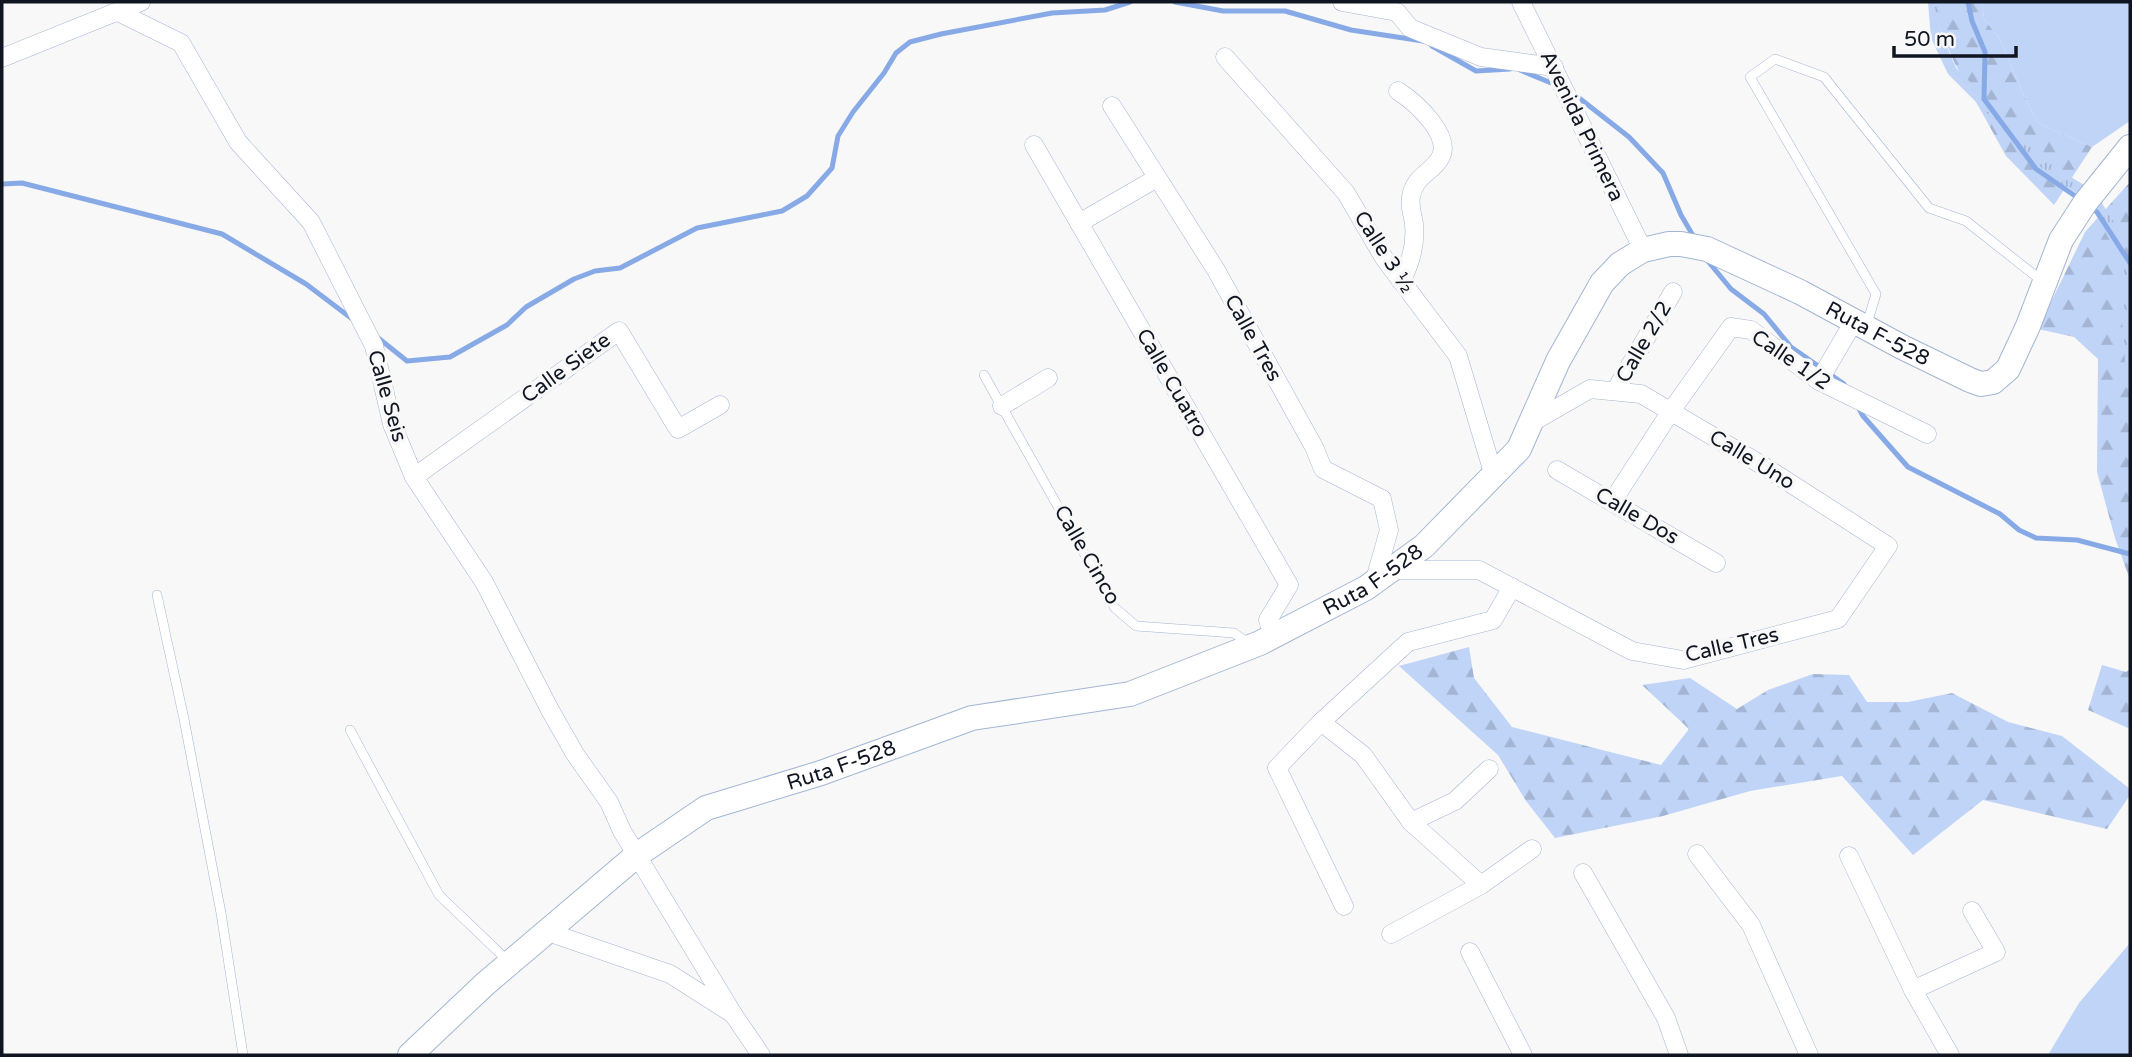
<svg xmlns="http://www.w3.org/2000/svg" width="2132" height="1057" font-family="'Varela Round',sans-serif">
	<defs>
		<pattern id="forest-firs" width="22" height="20" patternUnits="userSpaceOnUse" patternTransform="scale(1.75)"><rect width="22" height="20" fill="#bfd4f7"/><path d="M5 1l3.5 6h-7zM16 11l3.5 6h-7z" fill="#a3b5d3"/></pattern>
		<pattern id="park-tufts" width="24" height="20" patternUnits="userSpaceOnUse" patternTransform="scale(1.75)"><rect width="24" height="20" fill="#bfd4f7"/><path d="M3 7l-1-3M5 7V3M7 7l1-3M15 17l-1-3M17 17v-4M19 17l1-3" fill="none" stroke="#a3b5d3"/></pattern>
	</defs>
	<rect width="100%" height="100%" fill="#f8f8f8"/>
	<g fill="#bfd4f7">
		<path d="M1982 2H2130V121L2092 147 2038 123 2025 99 2000 39 1984 19Z"/>
		<path d="M2130 943V1055H2048L2079 1003Z"/>
	</g>
	<g fill="url(#forest-firs)">
		<path d="M1929 2H1982L1984 19 2000 39 2025 99 2038 123 2092 147 2054 205 2006 156 1955 64Z"/>
		<path d="M2130 182V580L2115 538 2097 472 2098 359 2074 337 2038 329 2085 232Z"/>
		<path d="M1469 647 1474 678 1512 727 1661 765 1689 729 1642 685 1690 678 1737 709 1768 690 1813 674 1849 675 1867 702H1908L1952 693 2008 722 2062 736 2130 789V795L2107 829 1983 800 1913 855 1842 776 1750 791 1663 816 1555 838 1526 801 1498 755 1399 666Z"/>
		<path d="M2102 665 2126 672 2130 669V725L2128 728 2088 710Z"/>
	</g>
	<path fill="url(#park-tufts)" d="M1928 2H1939L1941 32 1956 68 2056 168 2094 191 2119 230 2130 271V394L2126 374 2120 291 2114 248 2088 201 2049 175 1948 74 1931 38Z"/>
	<g fill="none" stroke-linecap="round" stroke-linejoin="round">
		<g stroke="#87aae7" stroke-width="5">
			<path d="M1175 2 1223 11H1285L1351 30 1423 41"/>
			<path d="M1968 2 1972 21 1985 52 1984 99 2036 169 2081 200"/>
			<path d="M1432 46 1476 71 1510 69"/>
			<path d="M1520 70 1556 85"/>
			<path d="M1574 94 1629 137 1663 173 1681 215 1695 239"/>
			<path d="M2 184 22 183 222 234 306 284 355 321"/>
			<path d="M2091 208 2097 212 2130 263"/>
			<path d="M1707 260 1731 289 1764 314 1791 347 1844 384"/>
			<path d="M377 337 407 361 450 357 507 325 526 307 574 279 595 271 620 268 697 228 782 211 807 196 832 168 838 136 853 112 884 73 896 53 910 42 941 34 1052 13 1105 10 1130 2"/>
			<path d="M1858 407 1863 416 1908 467 2000 514 2019 530 2036 538 2077 540 2130 554"/>
		</g>
		<g stroke="#a3b5d3" stroke-width="10">
			<g id="service">
				<path d="M1866 327 1876 294 1750 77 1775 59 1824 77 1929 208 1966 221 2042 281"/>
				<path d="M984 375 1115 608 1136 626 1234 633 1248 643"/>
				<path d="M157 595 184 719 221 913 243 1055"/>
				<path d="M350 730 439 895 509 962"/>
			</g>
		</g>
		<g stroke="#a3b5d3" stroke-width="19">
			<g id="minor">
				<path d="M1342 2 1397 12 1410 28 1481 57 1554 67"/>
				<path d="M1521 2 1643 250"/>
				<path d="M118 12 181 43 238 142 311 222 374 346 392 424 414 477 484 582 550 710 575 754 609 802 622 831 733 1014"/>
				<path d="M1225 57 1346 193 1384 258 1458 356 1494 476"/>
				<path d="M2 58 141 2"/>
				<path d="M1398 91C1415 102 1455 137 1439 160 1429 174 1414 177 1411 197 1409 207 1413 215 1414 224 1416 245 1411 263 1401 281"/>
				<path d="M1112 106 1216 270 1314 447 1323 469 1382 499 1389 530 1374 583"/>
				<path d="M1034 145 1289 585 1268 620 1273 636"/>
				<path d="M1079 223 1157 178"/>
				<path d="M1819 381 1854 321"/>
				<path d="M1615 391 1673 292"/>
				<path d="M1002 406 1048 378 1027 391"/>
				<path d="M1557 470 1716 563"/>
				<path d="M414 477 619 331 678 429 720 405"/>
				<path d="M1612 502 1671 411 1731 327 1751 330 1819 381 1927 434"/>
				<path d="M1393 570H1479L1632 651 1683 660 1838 619 1888 546 1765 467 1641 394 1590 389 1531 423"/>
				<path d="M1512 587 1493 620 1408 642 1321 722 1363 755 1411 822 1481 885 1532 849"/>
				<path d="M1321 722 1277 768 1344 906"/>
				<path d="M1411 822 1455 801 1489 769"/>
				<path d="M1697 854 1751 925 1809 1055"/>
				<path d="M1849 856 1913 990 1950 1055"/>
				<path d="M1583 873 1666 1018 1679 1055"/>
				<path d="M548 932 670 974 733 1014 761 1055"/>
				<path d="M1391 934 1481 885"/>
				<path d="M1470 952 1523 1055"/>
				<path d="M1913 990 1996 952 1972 911"/>
			</g>
		</g>
		<g stroke="#a3b5d3" stroke-width="26">
			<g id="secondary">
				<path id="s1" d="M410 1055 485 984 637 855 706 808 821 773 972 718 1130 694 1260 643 1366 588 1424 546 1519 449 1558 361 1602 283 1620 264 1643 250 1669 244H1681L1707 249 1800 292 1902 347 1970 380 1981 384 1993 382 2008 369 2028 326 2061 240 2085 203 2130 147"/>
			</g>
		</g>
		<use href="#service" stroke="#fff" stroke-width="9"/>
		<use href="#minor" stroke="#fff" stroke-width="18"/>
		<use href="#secondary" stroke="#fff" stroke-width="24"/>
	</g>
	<g text-anchor="middle" dominant-baseline="central" stroke-width="7" stroke-linejoin="round" paint-order="stroke">
		<g font-size="21" fill="#101621" stroke="#f8f8f8">
			<text transform="translate(1582 126) rotate(64)">Avenida Primera</text>
			<text transform="translate(1384 252) rotate(57)">Calle 3 ½</text>
			<text stroke="none"><textPath href="#s1" startOffset="1788">Ruta F-528</textPath></text>
			<text transform="translate(1253 338) rotate(61)">Calle Tres</text>
			<text transform="translate(1644 342) rotate(-60)">Calle 2/2</text>
			<text transform="translate(1791 360) rotate(34)">Calle 1/2</text>
			<text transform="translate(566 368) rotate(-36)">Calle Siete</text>
			<text transform="translate(1172 383) rotate(60)">Calle Cuatro</text>
			<text transform="translate(387 396) rotate(74)">Calle Seis</text>
			<text transform="translate(1752 460) rotate(31)">Calle Uno</text>
			<text transform="translate(1637 516) rotate(30)">Calle Dos</text>
			<text transform="translate(1087 555) rotate(60)">Calle Cinco</text>
			<text stroke="none"><textPath href="#s1" startOffset="1096">Ruta F-528</textPath></text>
			<text transform="translate(1732 645) rotate(-13)">Calle Tres</text>
			<text stroke="none"><textPath href="#s1" startOffset="528">Ruta F-528</textPath></text>
		</g>
	</g>
	<rect width="2132" height="1057" fill="none" stroke="#101621" stroke-width="7"/>
	<path d="M1894 46v10h122v-10" fill="none" stroke="#101621" stroke-width="3.5"/>
	<text x="1904" y="46" font-size="21" fill="#101621" stroke="#f8f8f8" stroke-width="5" paint-order="stroke">50 m</text>
</svg>
